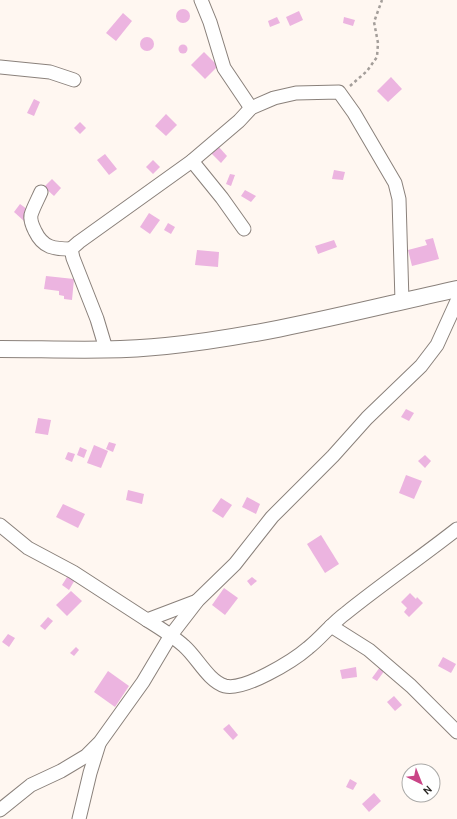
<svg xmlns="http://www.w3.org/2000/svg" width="457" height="819" font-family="Karla,sans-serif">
	<rect width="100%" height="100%" fill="#fff7f1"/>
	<g fill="#ecb4e0">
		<circle cx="183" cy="16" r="7"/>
		<path d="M299 11 303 20 290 26 286 17Z"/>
		<path d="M123 13 132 21 116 41 106 33Z"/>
		<path d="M277 17 280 23 270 27 268 21Z"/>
		<path d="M344 17 355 20 353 26 343 23Z"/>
		<circle cx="147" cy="44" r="7"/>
		<circle cx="183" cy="49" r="4.5"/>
		<path d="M204 52 218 66 205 79 191 65Z"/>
		<path d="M391 77 402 89 388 102 377 91Z"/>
		<path d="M34 99 40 102 34 116 27 113Z"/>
		<path d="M166 114 177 125 166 136 155 126Z"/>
		<path d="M80 122 86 128 80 134 74 128Z"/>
		<path d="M218 146 227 156 221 163 211 153Z"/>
		<path d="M105 154 117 169 109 175 97 160Z"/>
		<path d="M153 160 160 167 153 174 146 167Z"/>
		<path d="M334 170 345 172 343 180 332 179Z"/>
		<path d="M230 174 235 175 231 186 226 184Z"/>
		<path d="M52 179 61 188 54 196 44 187Z"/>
		<path d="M245 190 256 196 251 202 241 196Z"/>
		<path d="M20 204 31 212 24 221 14 212Z"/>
		<path d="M149 213 160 220 150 234 140 227Z"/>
		<path d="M168 223 175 227 171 234 164 230Z"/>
		<path d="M433 238 439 259 412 266 408 250 427 245 425 240Z"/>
		<path d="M334 240 337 247 318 254 315 246Z"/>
		<path d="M197 250 219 252 218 267 195 265Z"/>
		<path d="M46 276 74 279 72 300 64 299V296L59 295V291L44 289Z"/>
		<path d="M406 409 414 413 409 421 401 417Z"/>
		<path d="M38 418 51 420 48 435 35 433Z"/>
		<path d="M109 442 116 444 113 452 106 449Z"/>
		<path d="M94 445 108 451 101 468 87 463Z"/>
		<path d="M80 447 87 450 84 458 77 455Z"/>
		<path d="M68 452 75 454 72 462 65 459Z"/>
		<path d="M425 455 431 461 425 468 418 461Z"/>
		<path d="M406 475 422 481 414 499 399 493Z"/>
		<path d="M128 490 144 494 142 504 126 500Z"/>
		<path d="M247 497 260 504 256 514 242 507Z"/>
		<path d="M221 498 232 505 223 518 212 511Z"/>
		<path d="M63 504 85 514 78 528 56 517Z"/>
		<path d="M321 535 339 564 325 573 307 544Z"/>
		<path d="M69 574 76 578 69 590 62 585Z"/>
		<path d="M252 577 257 581 251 586 247 581Z"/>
		<path d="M224 588 238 598 225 615 212 605Z"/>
		<path d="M71 591 82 601 67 616 56 605Z"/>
		<path d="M410 593 416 599 417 597 423 603 409 617 404 612 407 608 401 602Z"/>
		<path d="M48 617 53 621 45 630 40 626Z"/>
		<path d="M8 634 15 638 9 647 2 642Z"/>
		<path d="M76 647 79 650 74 656 70 653Z"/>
		<path d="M443 657 456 664 451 673 438 666Z"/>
		<path d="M356 667 357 677 342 679 340 670Z"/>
		<path d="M380 667 385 670 377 681 372 678Z"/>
		<path d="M108 671 129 686 115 707 94 692Z"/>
		<path d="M394 696 402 705 395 711 387 702Z"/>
		<path d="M229 724 238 735 233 740 223 729Z"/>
		<path d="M350 779 357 783 353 790 346 787Z"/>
		<path d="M374 793 381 801 369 812 362 804Z"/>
	</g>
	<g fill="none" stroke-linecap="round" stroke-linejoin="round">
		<g stroke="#8a817b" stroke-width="15">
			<g id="minor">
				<path d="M201 0 210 22 224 68 251 108"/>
				<path d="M0 67 50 72 74 80"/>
				<path d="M192 161 222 198 244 229"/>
				<path d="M41 192C38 199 33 208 31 215 30 220 33 227 35 231 43 248 54 249 71 249"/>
				<path d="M106 349 97 319 73 258 71 249 79 242 192 161 239 121 251 108 274 98 296 93 339 92 354 113 395 183 399 199 402 301"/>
				<path d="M0 525 28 548 73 572 147 620 197 601"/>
				<path d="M147 620C160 628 173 636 184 646 197 657 208 681 225 686 244 691 293 661 308 648 322 637 332 623 346 613 382 584 420 558 457 529"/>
				<path d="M331 626 369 650 411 686 457 732"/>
				<path d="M0 810 31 785 61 771 86 756 100 742 143 682 171 635 198 600 235 564 272 517 333 456 367 418 421 366 437 345 457 301"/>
				<path d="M79 819 90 773 99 744"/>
			</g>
		</g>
		<g stroke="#8a817b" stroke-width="18">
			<path id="tertiary" d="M0 349C55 349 111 352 166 346 265 336 361 310 457 289"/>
		</g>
		<path stroke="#a49e9a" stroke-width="2.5" stroke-dasharray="3 3" stroke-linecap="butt" d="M350 86 367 71 377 57 378 43 374 22 382 0"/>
		<use href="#minor" stroke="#fff" stroke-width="13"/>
		<use href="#tertiary" stroke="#fff" stroke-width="16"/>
	</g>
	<g transform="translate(421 783) rotate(137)"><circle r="19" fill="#ffffff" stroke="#aaa9a7"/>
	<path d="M0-3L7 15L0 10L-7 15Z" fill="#ca4587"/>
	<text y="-6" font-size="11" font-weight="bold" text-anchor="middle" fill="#2a2724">N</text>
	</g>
</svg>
